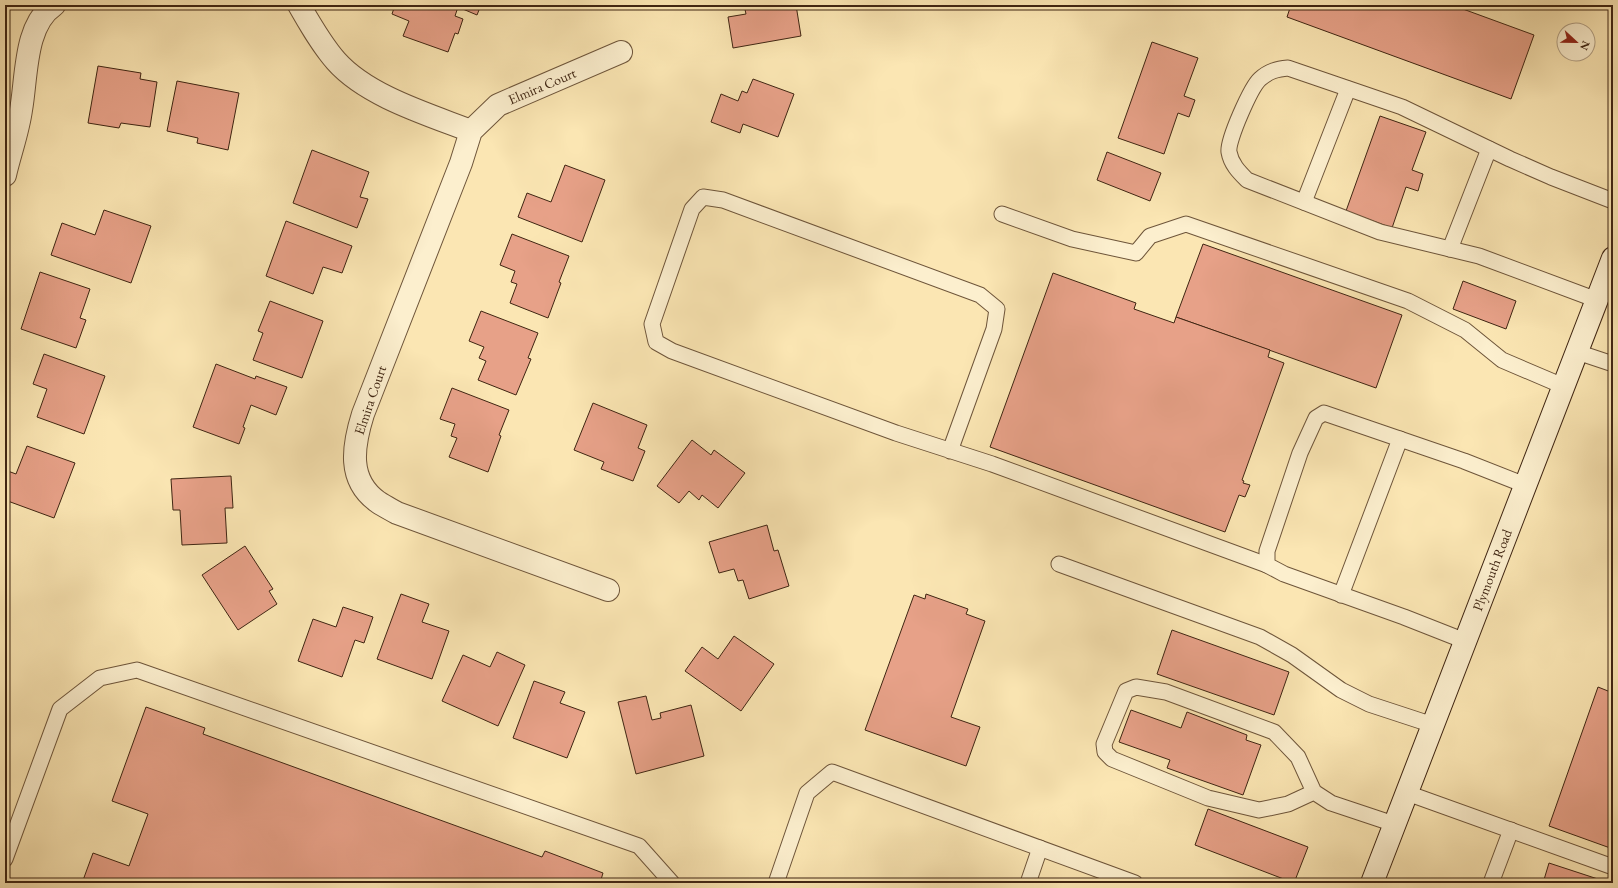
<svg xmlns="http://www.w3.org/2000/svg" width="1618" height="888" font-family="'EB Garamond',serif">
	<rect width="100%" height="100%" fill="#fbe6b3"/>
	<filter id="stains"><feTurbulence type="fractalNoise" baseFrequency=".005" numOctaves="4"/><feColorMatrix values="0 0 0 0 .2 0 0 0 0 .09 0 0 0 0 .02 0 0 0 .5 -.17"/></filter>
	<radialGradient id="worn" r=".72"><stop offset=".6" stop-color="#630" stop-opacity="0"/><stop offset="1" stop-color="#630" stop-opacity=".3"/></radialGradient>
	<g fill="#e7a188" stroke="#3f2512">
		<path d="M395 5H481L477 15 458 7 455 16 463 19 458 34 455 33 448 52 403 36 409 21 392 14Z"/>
		<path d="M744 5H796L801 36 733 48 728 17 746 14Z"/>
		<path d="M1291 5H1452L1534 35 1511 99 1287 17Z"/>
		<path d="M1152 42 1198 58 1184 96 1195 100 1189 117 1178 113 1164 154 1118 138Z"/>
		<path d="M98 66 141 73 140 79 157 82 150 127 121 123 119 128 88 123Z"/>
		<path d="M753 79 794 94 778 137 743 124 740 133 711 122 721 94 738 101 742 91 747 93Z"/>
		<path d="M177 81 239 93 228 150 197 143 198 138 167 131Z"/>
		<path d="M1380 116 1426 132 1412 170 1423 174 1418 191 1406 187 1392 228 1346 211Z"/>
		<path d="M312 150 369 172 360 197 368 199 357 228 293 203Z"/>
		<path d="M1107 152 1161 173 1150 201 1097 180Z"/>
		<path d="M565 165 605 180 582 242 518 217 527 193 551 202Z"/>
		<path d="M104 210 151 226 131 283 51 255 62 223 95 235Z"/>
		<path d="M286 221 352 246 342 273 323 267 313 294 266 276Z"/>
		<path d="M512 234 569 256 559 282 561 283 548 318 510 303 517 284 511 282 515 271 500 265Z"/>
		<path d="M1203 244 1402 315 1376 388 1176 317Z"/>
		<path d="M40 272 90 289 80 318 86 320 76 348 21 329Z"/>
		<path d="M1053 273 1136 303 1134 309 1174 323 1176 317 1270 350 1268 357 1284 363 1242 480 1244 481 1243 483 1250 485 1245 497 1239 495 1225 532 990 447Z"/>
		<path d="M1463 281 1516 301 1506 329 1453 309Z"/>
		<path d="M270 301 323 321 302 378 253 360 263 333 258 331Z"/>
		<path d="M481 311 538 333 528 358 531 359 516 395 478 380 486 361 479 358 484 347 469 341Z"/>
		<path d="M44 354 105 376 84 434 37 417 47 389 33 384Z"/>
		<path d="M216 364 255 379 256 376 287 387 276 415 251 405 243 427 245 428 239 444 193 427Z"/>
		<path d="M452 388 509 410 499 435 501 436 488 472 449 457 457 438 451 436 455 424 440 419Z"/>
		<path d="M593 403 647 425 638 448 645 451 633 481 601 469 604 462 574 450Z"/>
		<path d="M692 440 711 455 714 450 745 473 718 508 702 495 699 500 689 491 679 503 657 486Z"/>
		<path d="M27 446 75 463 54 518 5 500V470L16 474Z"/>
		<path d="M231 476 233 508H225L227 543 182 545 180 510H173L171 479Z"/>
		<path d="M767 525 774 551 778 550 789 586 749 599 743 580 738 581 734 569 719 573 709 542Z"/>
		<path d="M245 546 273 589 269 591 277 604 238 630 202 575Z"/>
		<path d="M401 594 429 604 422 622 449 631 432 679 377 659Z"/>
		<path d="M926 594 968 609 966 614 985 621 951 717 980 727 966 766 865 730 914 595 925 599Z"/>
		<path d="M343 607 373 617 364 643 355 640 342 677 298 661 313 619 336 627Z"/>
		<path d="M1172 630 1289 672 1274 715 1157 674Z"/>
		<path d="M734 636 774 664 741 711 685 671 702 647 718 659Z"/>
		<path d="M497 652 525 665 498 726 442 701 463 655 490 667Z"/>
		<path d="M534 681 565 692 560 703 585 712 567 758 513 738Z"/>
		<path d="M1598 687 1613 693V849L1549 826Z"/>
		<path d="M646 696 652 720 661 718 660 713 691 705 704 756 636 774 618 702Z"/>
		<path d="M146 707 205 728 203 734 542 857 545 851 603 873 600 883H82L93 853 129 866 148 814 112 801Z"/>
		<path d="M1131 710 1181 728 1187 712 1247 735 1246 740 1261 745 1243 795 1167 768 1170 760 1119 742Z"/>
		<path d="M1208 809 1308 847 1294 883 1195 845Z"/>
		<path d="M1549 863 1610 883H1543Z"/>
	</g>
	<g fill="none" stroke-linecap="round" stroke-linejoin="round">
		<g stroke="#6e553a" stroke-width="17">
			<g id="service">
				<path d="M1304 202 1348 89"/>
				<path d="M1002 214 1072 239 1136 253 1150 236 1186 224 1408 301 1465 330 1502 360 1563 386"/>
				<path d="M1450 249 1489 149"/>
				<path d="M1597 300 1479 256 1380 232 1247 180C1239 172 1231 164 1229 152 1227 141 1251 87 1260 79 1269 71 1277 69 1288 68L1402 107 1510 159 1551 177 1613 201"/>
				<path d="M1577 352 1613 364"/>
				<path d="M950 451 994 329 997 309 980 295 723 200 703 197 692 209 652 324 656 342 672 351 896 433 992 464 1267 565"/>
				<path d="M1059 564 1260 637 1292 655 1341 690 1369 704 1433 725"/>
				<path d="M1341 595 1400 439"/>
				<path d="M1465 641 1404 617 1284 574 1267 565V551L1300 453 1316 418 1324 413 1464 461 1525 485"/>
				<path d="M1314 792 1288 804 1259 810 1208 798 1112 759 1105 752 1104 744 1126 691 1136 687 1166 692 1274 732 1298 757 1314 792 1331 803 1394 824"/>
				<path d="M1407 793 1613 867"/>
				<path d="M5 859 60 709 100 678 137 670 639 846 672 883"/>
				<path d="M776 883 807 793 832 772 1135 883"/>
				<path d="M1028 883 1040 848"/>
				<path d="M1491 883 1511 830"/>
			</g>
		</g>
		<g stroke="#6e553a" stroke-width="24">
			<g id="minor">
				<path d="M299 5C310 24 321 44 336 61 367 96 427 114 471 131"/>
				<path d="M5 175C10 153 18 132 21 110 27 77 24 25 54 5"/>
				<path d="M608 590 397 513C390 509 384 506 378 502 347 480 353 446 363 414L461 163 471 131 498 105 621 52"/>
			</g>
		</g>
		<g stroke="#3f2512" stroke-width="24">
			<path id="secondary" d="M1372 883 1613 258"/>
		</g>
		<use href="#service" stroke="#fcefce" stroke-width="15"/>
		<use href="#minor" stroke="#fcefce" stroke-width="22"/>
		<use href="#secondary" stroke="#fcefce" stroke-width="22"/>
	</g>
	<g text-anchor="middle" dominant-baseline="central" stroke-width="4" stroke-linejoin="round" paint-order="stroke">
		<g font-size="14" fill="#3f2512" stroke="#fcefce">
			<text transform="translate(542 86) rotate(-23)">Elmira Court</text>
			<text transform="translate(370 400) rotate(-71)">Elmira Court</text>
			<text transform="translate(1492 570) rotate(-69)">Plymouth Road</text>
		</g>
	</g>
	<rect width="1618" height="888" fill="none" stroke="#fbe6b3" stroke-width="20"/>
	<rect x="6" y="6" width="1606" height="876" fill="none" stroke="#3f2512" stroke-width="2"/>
	<rect x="10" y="10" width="1598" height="868" fill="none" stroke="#3f2512"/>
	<g transform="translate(1576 42) rotate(112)"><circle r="19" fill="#fcefce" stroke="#b09e83"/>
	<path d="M0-3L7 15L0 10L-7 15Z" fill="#8f2418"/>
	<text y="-6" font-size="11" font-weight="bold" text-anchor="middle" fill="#3f2512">N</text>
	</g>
	<rect width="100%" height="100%" filter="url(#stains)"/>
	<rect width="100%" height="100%" fill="url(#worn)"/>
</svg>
